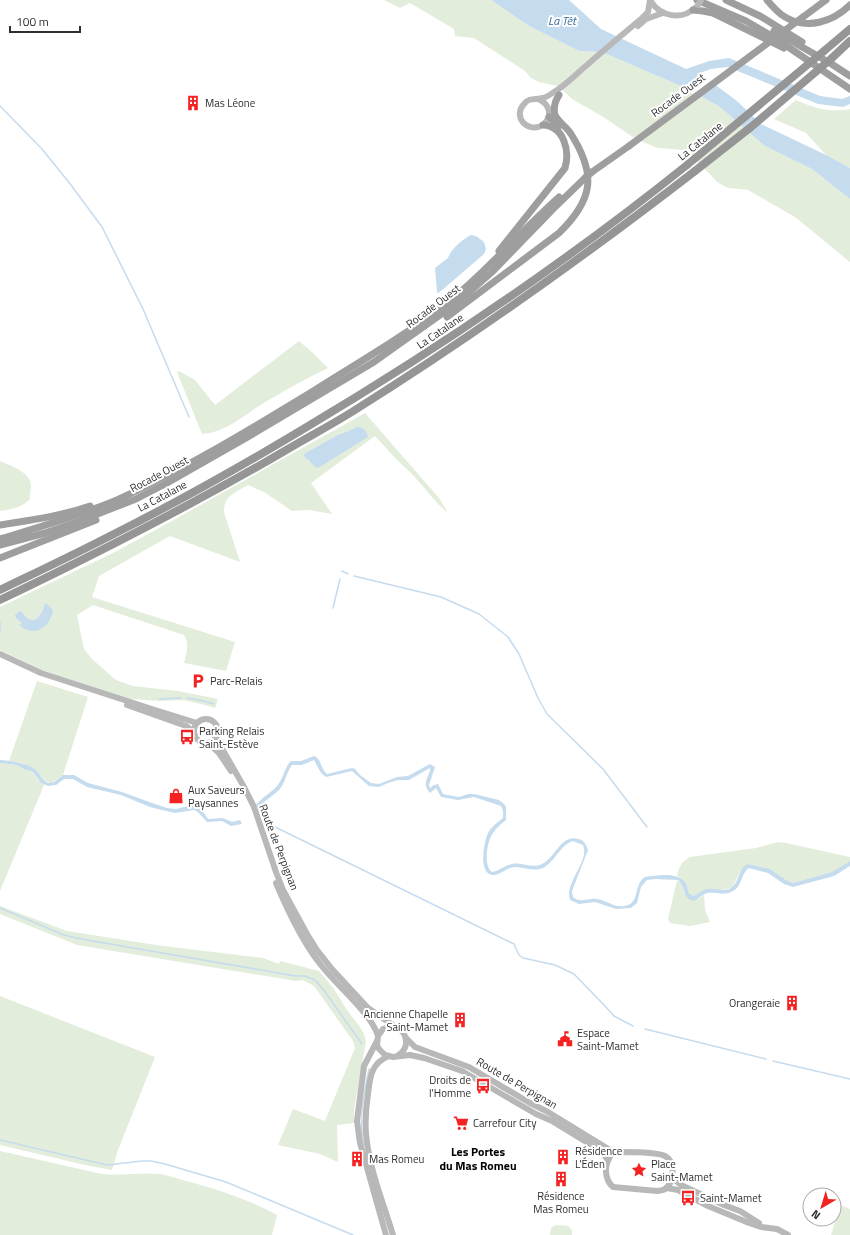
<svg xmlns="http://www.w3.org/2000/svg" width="850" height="1235" font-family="'Titillium Web',sans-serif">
	<rect width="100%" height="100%" fill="#fff"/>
	<g fill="#e3eddb">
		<path d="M384 0H491L529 26 579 51 602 52 688 89 720 107 765 146 812 169 850 199V262L795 217 748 190 739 189 728 188 717 182 709 173 684 150 658 148 643 142 628 134 605 118 572 99 558 86 539 82 531 78 525 71 474 38 455 36 454 29 410 3 400 8Z"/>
		<path d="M796 100C814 108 830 113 850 109V168L826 155 806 133 774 119Z"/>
		<path d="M299 341 313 353 328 368C307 378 287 389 267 401 246 413 228 432 202 434L177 372 179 371 195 380 215 405Z"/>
		<path d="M365 413 439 498 448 513 439 505 413 475 397 460 375 436 311 483 332 514 309 510 292 511 264 492 248 485C235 493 224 495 224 512L240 562 170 536 99 576 92 597 235 642 226 671 184 663C186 654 190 644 184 635L93 605 77 615 84 649 93 660 116 680 133 686 178 691 218 699 215 708 201 704 183 700 162 701 129 699 42 670 0 650V607L113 553 179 517Z"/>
		<path d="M0 461C11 466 31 472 31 486 31 491 29 495 30 499 21 508 12 509 0 511Z"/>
		<path d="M37 681 88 697 63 775 51 783C41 782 41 773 34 769 27 764 18 762 9 761Z"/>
		<path d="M0 763 17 765 33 772 38 780 44 785 0 891Z"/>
		<path d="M778 842 786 843 850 857V861L832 872 793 883 786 880 770 869 748 864 740 872 734 884 731 888 721 890H705L693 896H691C684 887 688 883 677 876 679 867 681 862 690 857L756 848Z"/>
		<path d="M677 880 681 883 685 895 698 899 704 895 705 910 710 922 690 926 670 923 668 919Z"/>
		<path d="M0 906 67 931 156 945 263 958 279 964 280 961 319 971 334 989 347 1010 360 1027 364 1034 366 1041 354 1110V1123L337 1125 338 1162 320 1154 278 1145 293 1109 325 1121 355 1048 353 1041 314 986 303 980 296 981 77 945 0 914Z"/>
		<path d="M0 996 155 1057 118 1150 112 1170 85 1165 0 1145Z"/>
		<path d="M0 1151 102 1174C122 1176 141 1172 161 1174 201 1185 241 1195 277 1215L272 1235H0Z"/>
		<path d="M840 1205 850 1209V1235H831Z"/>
		<path d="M555 1225 568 1226 572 1230V1235H550L551 1228Z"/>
	</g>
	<g fill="#c5dbee">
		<path d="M491 0H569L601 29 686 69 709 61 729 58 820 96 842 99 850 96V104L843 107 818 104 728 67 711 69 697 74 706 78 737 101 761 124 826 155 850 168V199L812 169 765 146 720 107 688 89 602 52 579 51 529 26Z"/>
		<path d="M471 235 476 236 484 242 486 249 484 254 441 291 438 293 437 292 435 268 448 258C451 249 463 239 471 235Z"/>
		<path d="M357 427C363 427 367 431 368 437L318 468C312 467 311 459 305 458L304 454 338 435 349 431Z"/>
		<path d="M46 603 53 610C50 629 33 638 18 624L21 625 22 623 16 618 15 615 20 611 22 612C26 619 34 625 40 615 43 612 43 607 46 603Z"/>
		<path d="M314 756C321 758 321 769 327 774L352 768 355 769 360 775 371 783 379 784 397 777 408 776 430 764 435 767 429 785 430 788 434 785 438 784 443 794 459 797 468 794H474L499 800 504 804 506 807V820C501 824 496 828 493 833 487 841 483 866 492 872 499 871 505 865 512 864 521 862 531 868 540 865 555 860 560 834 578 839 584 840 586 844 588 850L572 891 573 897C581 904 588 897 597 899 605 900 611 905 618 906 643 908 631 886 645 877 659 875 681 871 687 886 688 891 688 894 693 896 698 894 702 890 707 889 715 888 726 893 732 887 740 881 738 868 748 864L770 869 786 880 793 883 832 872 850 861V866L834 876 793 887 784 884 768 873 749 868C741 873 742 887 733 891 725 896 716 892 708 893 703 894 699 898 694 901 682 899 686 887 678 880L655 879 647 880 641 887 637 903 631 908 616 909 595 902 579 904 570 900C564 883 590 861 583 845L573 841C560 845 555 862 543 868 534 872 524 867 515 867 507 867 500 876 492 875 478 873 484 842 488 833 491 827 498 822 503 818V811L501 806 474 797 458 800 441 797 436 788 430 793C422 785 427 779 430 771V768L409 780H398L388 783 379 787 369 786 352 771 326 777 321 773 314 760 302 765H292C286 773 286 782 279 790 272 797 263 801 258 809L256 805C262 797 271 793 277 786 283 779 284 770 289 763L291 761H301Z"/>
		<path d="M0 760C11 761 29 763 37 771 41 776 42 780 48 783L54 782 63 775H74L88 783 122 792 152 803 167 808 176 809 192 805 196 806 201 809 208 819 223 818 232 822 240 820 242 824 231 826 222 821 207 822 198 812 194 810 175 813 166 811 150 807 121 795 87 787 73 779H64L56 785 48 786 41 783 33 772 28 770H26L17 765 0 763Z"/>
	</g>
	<path fill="#fff" d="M709 78 717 84 699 97 690 92Z"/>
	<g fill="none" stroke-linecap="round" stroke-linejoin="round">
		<g stroke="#c5dbee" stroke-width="1.5">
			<path d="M0 106 42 149 71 185 102 227 143 309 189 417"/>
			<path d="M342 571 348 574"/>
			<path d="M354 576 441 597 479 614 508 637 519 654 538 698 547 714 603 769 647 827"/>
			<path d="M333 608 340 579"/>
			<path d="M0 622V631"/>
			<path d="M187 698 199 700 214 704"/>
			<path d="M159 699 181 698"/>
			<path d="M267 823 514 944 519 955 523 958 555 965 574 974 604 1005 614 1016 633 1026"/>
			<path d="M0 908 64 935 81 939 296 976H305L315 980 323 989 362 1044"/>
			<path d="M645 1029 766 1059"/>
			<path d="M773 1061 850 1079"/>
			<path d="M0 1140 107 1165 142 1161H151L165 1164 226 1182 353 1235"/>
			<path d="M364 1145C358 1120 364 1094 369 1069"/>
		</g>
		<g stroke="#b8b8b8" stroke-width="6">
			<path d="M650 0C660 17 682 21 696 7"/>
			<path d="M638 26 646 19 663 13"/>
			<path d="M538 99C550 104 553 116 543 125 528 134 512 117 524 104 529 97 536 100 543 98 547 97 551 94 554 92 566 85 576 74 587 65 605 49 623 34 641 19L648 12 650 0"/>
			<path d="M0 654 41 673 155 710 197 723"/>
			<path d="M127 705 186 726 194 732"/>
			<circle cx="206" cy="731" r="12"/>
			<path d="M216 738 244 787 254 807 276 872 283 890 307 934 317 950 332 969 368 1008 403 1032C409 1042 406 1051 397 1056"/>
			<path d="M208 743 219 753 231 771"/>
			<path d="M276 883C287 909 303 943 321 965 336 985 372 1014 378 1036"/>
			<path d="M395 1027 387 1028 383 1029 378 1036 377 1045 379 1049 385 1055 393 1057 410 1055 424 1058 462 1071 536 1114 552 1121 601 1151 608 1160"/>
			<path d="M406 1038 415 1047 469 1067 530 1103 548 1112 615 1153"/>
			<path d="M377 1041 364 1066 357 1121 360 1143 386 1235"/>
			<path d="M389 1056C371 1063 370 1077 368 1094 366 1107 365 1120 366 1134 369 1168 383 1202 393 1235"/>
			<path d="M621 1152C631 1152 657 1152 665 1156 675 1161 675 1181 666 1188 664 1191 661 1190 657 1191L613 1187C604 1179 604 1165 611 1155Z"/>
			<path d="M672 1178 681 1185 724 1205 740 1211 759 1223"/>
			<path d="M667 1188 678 1190 708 1206 749 1223 761 1227 777 1229 788 1235"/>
		</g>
		<g stroke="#9e9e9e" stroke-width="7">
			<path d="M697 0 746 21 775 38 850 89"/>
			<path d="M726 0 760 16 802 42"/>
			<path d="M767 0C772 6 778 13 785 17 807 30 833 22 850 5"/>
			<path d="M693 10 703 11 713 13 784 48"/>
			<path d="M803 17 826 0"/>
			<path d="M774 31 830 63 850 76"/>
			<path d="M549 117 559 126"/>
			<path d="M592 172 629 146"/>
			<path d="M499 251 565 168C570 151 564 126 543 125"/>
			<path d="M447 317 559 233C593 200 597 175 571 134 567 127 559 123 555 115 553 107 555 101 559 95"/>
			<path d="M0 525C31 520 61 516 90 506"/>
			<path d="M0 539C39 527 79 516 117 500 185 469 251 429 315 390 361 361 408 334 451 300 490 268 522 230 559 197"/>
			<path d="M0 545 45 533 77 522 136 499 167 483 246 438 374 362 457 303 492 272 554 208 585 178"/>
			<path d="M0 558 96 520"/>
		</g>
		<g stroke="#959595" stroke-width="8">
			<path d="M824 51 850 29"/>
			<path d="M832 58 850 41"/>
			<path d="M0 590C35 573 71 556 106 538 174 504 240 467 305 428 438 349 566 262 687 165"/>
			<path d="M0 600C98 553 194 504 288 449 310 436 333 424 355 410 473 336 585 256 695 171"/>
		</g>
		<path stroke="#b8b8b8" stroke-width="6" d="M698 5 701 0"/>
		<g stroke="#9e9e9e" stroke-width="7">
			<path d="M629 146 803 17"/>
			<path d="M585 178 592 172"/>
		</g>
		<g stroke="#959595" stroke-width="8">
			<path d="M687 165 824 51"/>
			<path d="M695 171 751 127 832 58"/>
		</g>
	</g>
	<defs>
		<g id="building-bare" transform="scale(1.2)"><path d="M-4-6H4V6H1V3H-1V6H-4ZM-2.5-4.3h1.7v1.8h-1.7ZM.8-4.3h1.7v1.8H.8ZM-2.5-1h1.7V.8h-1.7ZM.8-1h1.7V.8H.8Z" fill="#f42222" stroke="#fff" stroke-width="2.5" paint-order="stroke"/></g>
		<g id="parking-bare" transform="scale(1.2)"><path d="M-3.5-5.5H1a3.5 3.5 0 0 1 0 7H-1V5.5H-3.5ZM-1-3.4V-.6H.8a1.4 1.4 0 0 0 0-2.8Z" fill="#f42222" stroke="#fff" stroke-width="2.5" paint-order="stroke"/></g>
		<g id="bus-bare" transform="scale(1.2)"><path d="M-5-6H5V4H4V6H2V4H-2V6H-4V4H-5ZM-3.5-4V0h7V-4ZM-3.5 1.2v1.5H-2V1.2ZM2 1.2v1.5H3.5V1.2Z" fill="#f42222" stroke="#fff" stroke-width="2.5" paint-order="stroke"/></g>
		<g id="shop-bare" transform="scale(1.2)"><path d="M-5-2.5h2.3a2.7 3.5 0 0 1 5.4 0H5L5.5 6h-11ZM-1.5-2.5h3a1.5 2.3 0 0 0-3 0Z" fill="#f42222" stroke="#fff" stroke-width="2.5" paint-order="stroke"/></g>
		<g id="civic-bare" transform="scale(1.2)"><path d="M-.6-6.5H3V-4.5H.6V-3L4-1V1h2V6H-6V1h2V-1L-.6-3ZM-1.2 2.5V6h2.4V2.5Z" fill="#f42222" stroke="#fff" stroke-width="2.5" paint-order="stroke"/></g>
		<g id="supermarket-bare" transform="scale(1.2)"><path d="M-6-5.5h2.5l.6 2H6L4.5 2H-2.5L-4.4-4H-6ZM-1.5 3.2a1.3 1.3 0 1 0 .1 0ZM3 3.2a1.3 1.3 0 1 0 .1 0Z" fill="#f42222" stroke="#fff" stroke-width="2.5" paint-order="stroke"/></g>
		<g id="sight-bare" transform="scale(1.2)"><path d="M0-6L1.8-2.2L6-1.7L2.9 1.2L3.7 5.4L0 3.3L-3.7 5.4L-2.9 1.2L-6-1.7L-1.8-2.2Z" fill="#f42222" stroke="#fff" stroke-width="2.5" paint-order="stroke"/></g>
	</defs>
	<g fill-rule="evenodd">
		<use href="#building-bare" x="193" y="103"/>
		<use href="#parking-bare" x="198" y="681"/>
		<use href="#bus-bare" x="187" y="737"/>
		<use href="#shop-bare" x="176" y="796"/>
		<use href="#building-bare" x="792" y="1003"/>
		<use href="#building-bare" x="460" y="1020"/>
		<use href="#civic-bare" x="565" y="1039"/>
		<use href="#bus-bare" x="483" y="1086"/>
		<use href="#supermarket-bare" x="461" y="1123"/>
		<use href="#building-bare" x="563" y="1157"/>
		<use href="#building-bare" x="357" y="1159"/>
		<use href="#sight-bare" x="639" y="1170"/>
		<use href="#building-bare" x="561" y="1179"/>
		<use href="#bus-bare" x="688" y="1198"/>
	</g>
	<g text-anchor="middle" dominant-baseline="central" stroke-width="4" stroke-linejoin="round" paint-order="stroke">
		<g font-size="11" fill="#2e2e2e" stroke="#fff">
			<text transform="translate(678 95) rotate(-37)">Rocade Ouest</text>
			<text transform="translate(700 141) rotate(-39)">La Catalane</text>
			<text transform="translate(433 306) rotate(-37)">Rocade Ouest</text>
			<text transform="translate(440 331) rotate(-34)">La Catalane</text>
			<text transform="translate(159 474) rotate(-28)">Rocade Ouest</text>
			<text transform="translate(162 496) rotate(-28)">La Catalane</text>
			<text transform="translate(279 847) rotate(69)">Route de Perpignan</text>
			<text transform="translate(517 1083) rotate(30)">Route de Perpignan</text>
		</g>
		<g font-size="11" fill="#2e2e2e" stroke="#fff" text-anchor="start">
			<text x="205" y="103">Mas Léone</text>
			<text x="210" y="681">Parc-Relais</text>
			<text x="199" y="731">Parking Relais<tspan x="199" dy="13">Saint-Estève</tspan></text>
			<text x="188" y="790">Aux Saveurs<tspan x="188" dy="13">Paysannes</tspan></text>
			<text x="780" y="1003" text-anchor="end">Orangeraie</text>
			<text x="448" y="1014" text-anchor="end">Ancienne Chapelle<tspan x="448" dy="13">Saint-Mamet</tspan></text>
			<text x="577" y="1033">Espace<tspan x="577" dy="13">Saint-Mamet</tspan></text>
			<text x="471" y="1080" text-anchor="end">Droits de<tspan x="471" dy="13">l'Homme</tspan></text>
			<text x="473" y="1123">Carrefour City</text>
			<text x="575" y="1151">Résidence<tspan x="575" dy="13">L'Éden</tspan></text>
			<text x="369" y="1159">Mas Romeu</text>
			<text x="651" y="1164">Place<tspan x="651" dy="13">Saint-Mamet</tspan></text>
			<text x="561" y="1196" text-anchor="middle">Résidence<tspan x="561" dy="13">Mas Romeu</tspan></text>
			<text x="700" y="1198">Saint-Mamet</text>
		</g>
		<g font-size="12" font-style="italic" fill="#356a97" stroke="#fff">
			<text x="562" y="20">La Têt</text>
		</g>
		<g font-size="12" font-weight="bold" fill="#000" stroke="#fff">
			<text x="478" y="1151">Les Portes<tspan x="478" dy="14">du Mas Romeu</tspan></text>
		</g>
	</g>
	<g transform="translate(822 1207) rotate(218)"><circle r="19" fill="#ffffff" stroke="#ababab"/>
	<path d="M0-3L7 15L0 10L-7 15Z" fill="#f42222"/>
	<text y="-6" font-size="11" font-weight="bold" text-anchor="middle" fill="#2e2e2e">N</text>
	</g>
	<path d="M10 26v6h70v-6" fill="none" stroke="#2e2e2e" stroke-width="2"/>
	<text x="16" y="26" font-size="12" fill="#2e2e2e" stroke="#ffffff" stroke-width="3" paint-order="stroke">100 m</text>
</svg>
